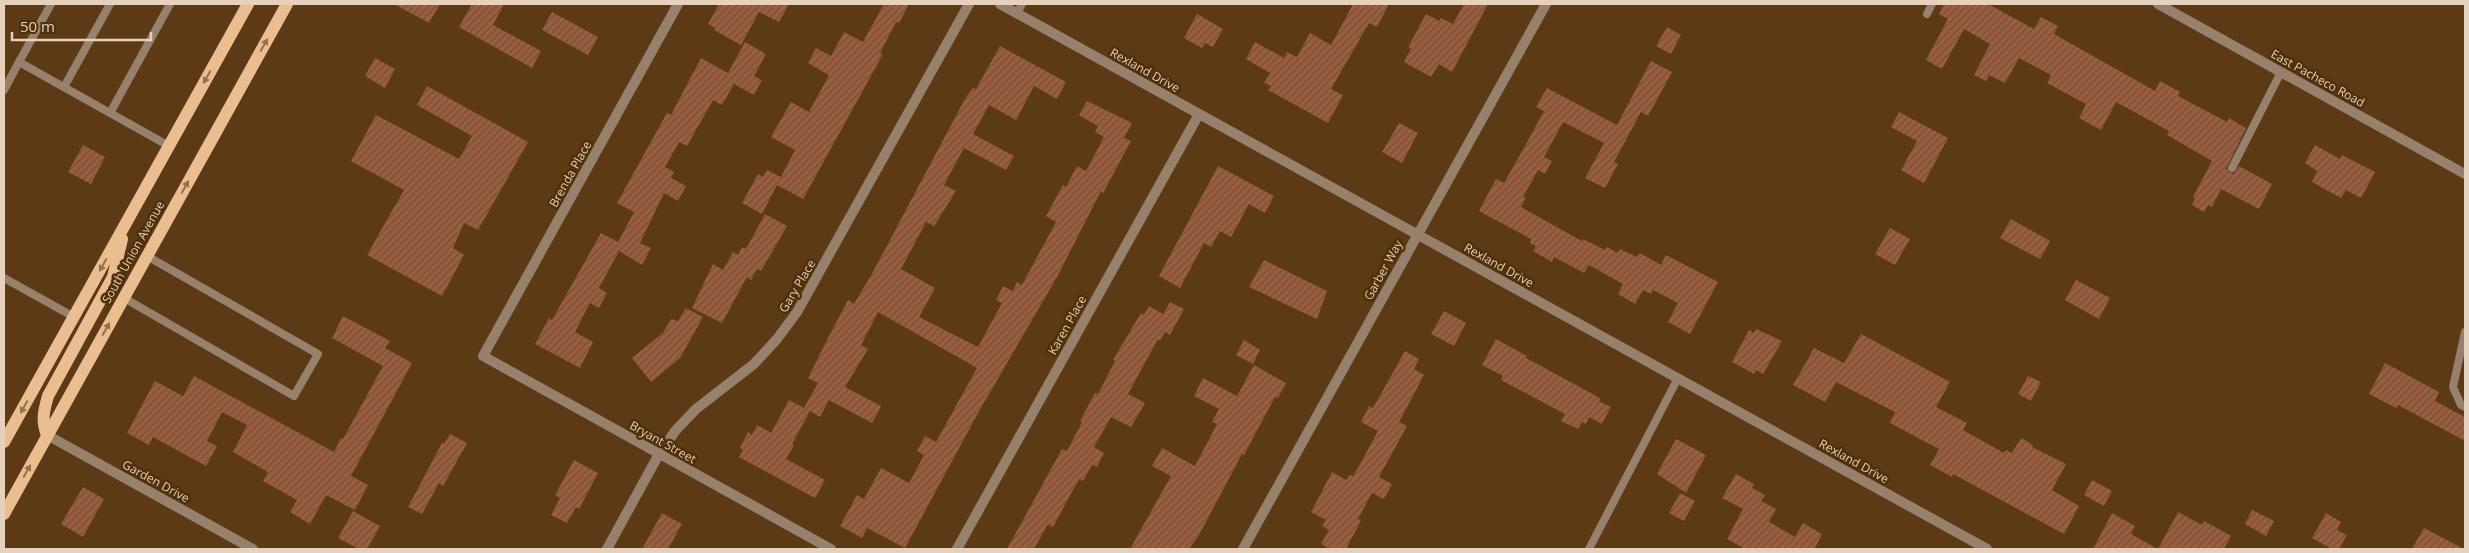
<svg xmlns="http://www.w3.org/2000/svg" width="2469" height="553" font-family="'Open Sans',sans-serif">
	<defs>
		<pattern id="building-hatch" width="6" height="6" patternUnits="userSpaceOnUse" patternTransform="scale(1.25)"><rect width="6" height="6" fill="#9b5d3f"/><path d="M-1 1l2-2M0 6l6-6M5 7l2-2" fill="none" stroke="#74503c"/></pattern>
	</defs>
	<rect width="100%" height="100%" fill="#5b3a15"/>
	<g fill="url(#building-hatch)">
		<path d="M394 4H440L429 23Z"/>
		<path d="M472 4H504L493 25 541 51 532 68 459 27Z"/>
		<path d="M719 4H789L779 22 759 12 741 45 714 30 715 28 708 24Z"/>
		<path d="M884 4H909L899 23 896 22 880 53 883 54 803 199 777 185 762 214 742 203 758 174 763 177 767 170 781 177 795 150 771 137 791 102 809 112 829 75 808 63 816 48 831 56 844 32 863 42Z"/>
		<path d="M1353 4H1389L1377 27 1369 23 1331 89 1343 95 1328 123 1268 90 1271 86 1264 83 1270 73 1246 59 1255 42 1284 58 1287 52 1297 57 1310 33 1331 45Z"/>
		<path d="M1464 4H1488L1452 72 1439 64 1431 77 1404 62 1411 48 1408 47 1426 14 1439 21 1441 18 1453 24Z"/>
		<path d="M1944 4H1988L2034 29 2041 17 2058 26 2054 34 2155 91 2160 81 2180 92 2178 96 2227 122 2229 118 2244 127 2246 128 2226 169 2233 174 2239 166 2272 184 2259 209 2221 189 2212 207 2208 205 2204 212 2192 205 2195 198 2193 197 2212 161 2167 135 2169 131 2116 102 2101 130 2079 118 2086 104 2047 83 2051 75 2019 58 2005 83 1989 75 1986 81 1974 75 1990 44 1964 29 1942 69 1926 60 1948 19 1939 14Z"/>
		<path d="M552 12 598 37 588 55 542 30Z"/>
		<path d="M1197 14 1223 29 1213 47 1205 43 1202 48 1184 38Z"/>
		<path d="M1667 27 1681 35 1671 54 1656 46Z"/>
		<path d="M745 42 766 54 754 76 762 80 754 95 734 84 722 105 713 100 687 146 679 142 665 167 674 172 671 178 686 186 678 201 664 193 640 243 651 248 642 265 619 251 599 288 607 293 599 308 590 303 575 332 593 342 580 368 535 344 549 318 552 320 601 233 618 242 634 212 617 203 667 113 671 115 701 58 728 73Z"/>
		<path d="M1000 46 1066 82 1057 99 1034 86 1016 120 989 105 973 134 1014 156 1006 170 964 148 944 185 956 191 934 226 926 222 901 269 935 288 919 317 978 347 1002 303 996 300 1003 286 1013 291 1017 282 1022 285 1056 222 1046 216 1063 185 1066 187 1077 166 1086 171 1104 137 1095 132 1098 126 1079 115 1087 101 1132 123 1124 138 1131 141 1103 193 1101 191 1057 277 978 413 905 548 867 528 862 538 840 526 857 495 864 499 881 468 909 483 924 455 917 451 925 436 936 442 977 368 878 312 861 345 868 349 845 387 881 406 872 423 829 400 820 417 810 411 792 444 794 445 786 459 825 480 815 498 739 457 743 450 740 448 748 432 752 435 757 425 771 433 789 400 804 408 818 383 808 378 828 338 848 300 854 304 874 270 966 97 973 88 976 89Z"/>
		<path d="M375 58 395 69 385 88 365 76Z"/>
		<path d="M1651 61 1672 72 1648 116 1641 112 1614 162 1618 164 1605 188 1585 178 1604 143 1563 122 1544 157 1552 161 1545 174 1538 170 1523 197 1526 198 1521 207 1582 241 1583 239 1605 250 1607 247 1618 253 1620 249 1637 257 1640 253 1661 265 1666 255 1718 282 1690 334 1668 322 1678 303 1653 290 1651 294 1643 290 1635 304 1618 294 1623 284 1589 265 1584 273 1554 257 1552 262 1533 251 1536 246 1530 243 1531 239 1479 211 1496 179 1504 183 1525 146 1544 111 1536 107 1547 88 1617 125Z"/>
		<path d="M427 86 528 142 478 230 464 223 453 248 464 255 442 296 367 255 404 190 351 161 376 115 459 159 472 136 417 105Z"/>
		<path d="M1899 112 1948 138 1924 183 1901 170 1917 141 1891 127Z"/>
		<path d="M1399 123 1418 133 1402 163 1382 152Z"/>
		<path d="M83 145 105 157 91 184 68 172Z"/>
		<path d="M2315 145 2340 159 2342 155 2375 172 2361 198 2346 190 2341 198 2312 182 2317 171 2305 163Z"/>
		<path d="M1218 166 1274 196 1265 213 1249 204 1231 237 1220 231 1211 247 1204 243 1180 288 1159 276Z"/>
		<path d="M765 214 787 226 761 271 757 269 751 280 747 277 722 323 692 308 713 264 723 270 733 252 738 255 742 247 746 249Z"/>
		<path d="M2011 219 2050 241 2040 259 2000 238Z"/>
		<path d="M1890 228 1910 239 1895 265 1875 254Z"/>
		<path d="M1264 260 1327 291 1317 319 1249 287Z"/>
		<path d="M2076 280 2110 298 2099 319 2065 300Z"/>
		<path d="M1170 302 1184 309 1170 335 1165 332 1160 341 1158 339 1128 394 1145 403 1131 427 1111 417 1094 447 1104 453 1097 467 1092 465 1083 481 1079 479 1053 527 1048 524 1034 549H1007L1062 449 1067 451 1082 422 1080 421 1095 393 1098 394 1115 361 1113 360 1141 313 1144 315 1149 306 1163 314Z"/>
		<path d="M686 308 703 317 680 358 651 382 632 358 663 333 671 319 678 321Z"/>
		<path d="M1444 311 1466 323 1454 346 1431 334Z"/>
		<path d="M343 316 390 341 385 348 412 363 351 476 368 485 355 510 326 495 310 524 290 512 297 500 263 481 268 472 233 452 247 425 222 412 207 441 217 446 206 466 153 437 149 445 127 433 155 381 183 396 194 376 334 452 341 438 343 439 383 366 332 338Z"/>
		<path d="M1756 329 1782 341 1763 374 1756 370 1754 374 1732 362 1749 330 1754 333Z"/>
		<path d="M1861 334 1950 382 1936 407 1967 423 1963 430 2004 453 2006 450 2012 453 2021 438 2033 445 2032 447 2066 464 2052 490 2079 506 2064 534 1953 474 1952 477 1930 465 1939 449 1890 423 1895 412 1836 382 1825 402 1793 385 1814 348 1844 363Z"/>
		<path d="M1496 339 1527 356 1526 358 1600 398 1599 401 1611 407 1602 424 1589 417 1586 424 1582 422 1578 429 1561 421 1565 414 1501 380 1503 376 1482 365Z"/>
		<path d="M1244 340 1260 350 1253 364 1236 355Z"/>
		<path d="M1405 351 1419 359 1414 369 1424 375 1399 422 1407 426 1379 477 1392 484 1384 499 1372 493 1358 519 1361 521 1346 549H1330L1321 544 1329 530 1322 526 1326 520 1311 512 1332 472 1346 480 1350 475 1353 476 1359 466 1378 431 1361 422 1369 406 1373 408Z"/>
		<path d="M2385 363 2439 392 2435 401 2465 417V441L2398 405 2396 408 2369 394Z"/>
		<path d="M1254 365 1286 383 1278 398 1275 397 1244 455 1242 454 1199 535 1189 549H1130L1171 476 1152 466 1162 448 1195 466 1217 424 1212 422 1219 409 1194 396 1203 378 1237 396Z"/>
		<path d="M2028 376 2041 382 2031 401 2018 394Z"/>
		<path d="M450 434 467 443 443 486 439 483 422 514 408 507 442 443 444 444Z"/>
		<path d="M1676 439 1706 455 1686 493 1657 474Z"/>
		<path d="M574 460 598 473 579 509 576 507 567 523 551 515 560 498 555 495Z"/>
		<path d="M1736 474 1754 484 1752 488 1765 495 1761 501 1776 509 1769 522 1795 537 1803 523 1822 534 1815 548 1817 549H1745L1727 539 1743 509 1722 498Z"/>
		<path d="M2092 480 2112 491 2104 506 2084 495Z"/>
		<path d="M83 487 104 499 83 537 61 524Z"/>
		<path d="M1680 493 1695 501 1684 521 1669 513Z"/>
		<path d="M2252 510 2274 521 2266 536 2245 524Z"/>
		<path d="M353 511 380 526 367 549H359L338 538Z"/>
		<path d="M2178 512 2202 525 2204 521 2231 536 2224 549H2093L2112 513 2135 526 2131 534 2158 549Z"/>
		<path d="M662 513 682 524 668 549H642Z"/>
		<path d="M2326 513 2341 522 2337 530 2347 535 2339 549H2332L2312 538Z"/>
		<path d="M2424 528 2464 549H2412Z"/>
	</g>
	<g fill="none" stroke-linecap="round" stroke-linejoin="round">
		<g stroke="#97816c" stroke-width="8">
			<path d="M51 4 19 62 169 146"/>
			<path d="M1017 13 1022 4"/>
			<path d="M1927 14 1932 4"/>
			<path d="M64 87 110 4"/>
			<path d="M4 90 19 62"/>
			<path d="M110 113 170 4"/>
			<path d="M2232 168 2281 72"/>
			<path d="M4 278 74 317"/>
			<path d="M124 298 294 396 318 354 147 256"/>
			<path d="M2465 332 2453 387 2461 405 2465 407"/>
			<path d="M1589 549 1678 378"/>
		</g>
		<g stroke="#97816c" stroke-width="10">
			<path d="M678 4 483 356 831 549"/>
			<path d="M1000 4 1987 549"/>
			<path d="M2158 4 2465 174"/>
			<path d="M47 435 253 549"/>
			<path d="M607 549 659 454 676 430 696 409 754 364 777 339 797 312 969 4"/>
			<path d="M957 549 1199 114"/>
			<path d="M1243 549 1546 4"/>
		</g>
		<g stroke="#ebbe92" stroke-width="12">
			<path d="M47 435C41 421 44 410 48 396L113 277 122 239"/>
			<path d="M4 442 248 4"/>
			<path d="M4 514 287 4"/>
		</g>
	</g>
	<defs><path id="oneway-solid" d="M-6-.8H1V-3.2L6.5 0L1 3.2V.8H-6Z" transform="scale(1.25)"/></defs>
	<g fill="#967046">
		<use href="#oneway-solid" transform="translate(264 45) rotate(-61)"/>
		<use href="#oneway-solid" transform="translate(207 77) rotate(119)"/>
		<use href="#oneway-solid" transform="translate(185 187) rotate(-61)"/>
		<use href="#oneway-solid" transform="translate(103 265) rotate(119)"/>
		<use href="#oneway-solid" transform="translate(106 329) rotate(-61)"/>
		<use href="#oneway-solid" transform="translate(24 407) rotate(119)"/>
		<use href="#oneway-solid" transform="translate(27 471) rotate(-61)"/>
	</g>
	<g text-anchor="middle" dominant-baseline="central" stroke-width="5" stroke-linejoin="round" paint-order="stroke">
		<g font-size="12" fill="#e5d1be" stroke="#503008">
			<text transform="translate(1145 70) rotate(29)">Rexland Drive</text>
			<text transform="translate(2318 78) rotate(29)">East Pacheco Road</text>
			<text transform="translate(570 174) rotate(-61)">Brenda Place</text>
			<text transform="translate(133 252) rotate(-61)">South Union Avenue</text>
			<text transform="translate(1499 265) rotate(29)">Rexland Drive</text>
			<text transform="translate(1383 270) rotate(-61)">Garber Way</text>
			<text transform="translate(797 286) rotate(-59)">Gary Place</text>
			<text transform="translate(1067 325) rotate(-61)">Karen Place</text>
			<text transform="translate(663 442) rotate(29)">Bryant Street</text>
			<text transform="translate(1854 461) rotate(29)">Rexland Drive</text>
			<text transform="translate(156 481) rotate(29)">Garden Drive</text>
		</g>
	</g>
	<rect width="2469" height="553" fill="none" stroke="#e5d1be" stroke-width="10"/>
	<path d="M12 32v8h139v-8" fill="none" stroke="#e5d1be" stroke-width="2.5"/>
	<text x="20" y="32" font-size="15" fill="#e5d1be" stroke="#503008" stroke-width="4" paint-order="stroke">50 m</text>
</svg>
